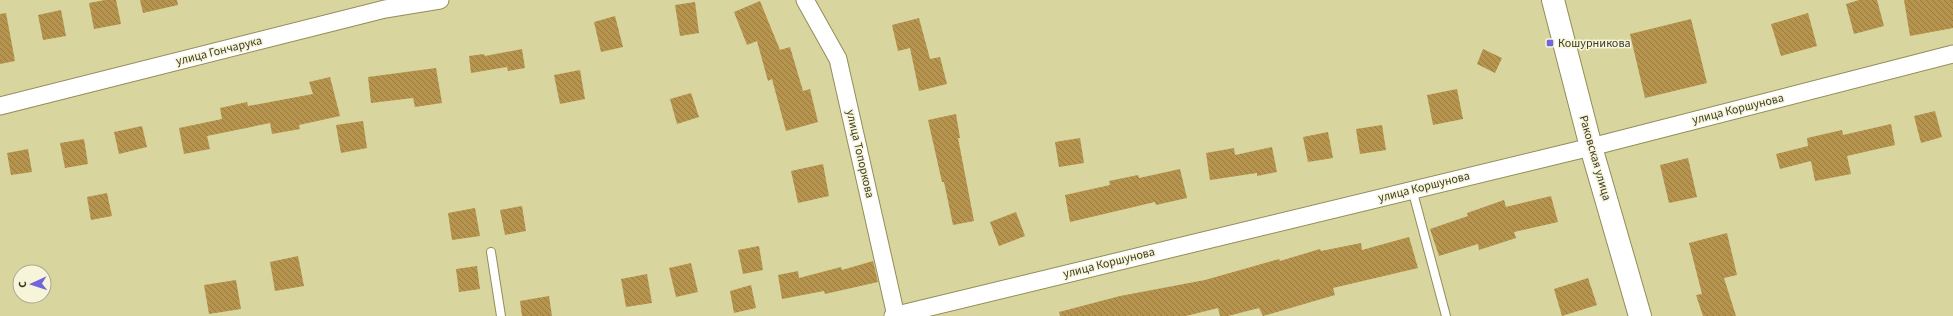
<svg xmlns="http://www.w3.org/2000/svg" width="1953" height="316" font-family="'Source Sans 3',sans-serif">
	<defs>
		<pattern id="building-back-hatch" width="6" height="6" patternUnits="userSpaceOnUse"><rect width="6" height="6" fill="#b6944e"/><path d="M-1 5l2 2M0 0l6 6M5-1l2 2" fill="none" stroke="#957a41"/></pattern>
	</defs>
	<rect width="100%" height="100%" fill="#d9d59f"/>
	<g fill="url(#building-back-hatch)">
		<path d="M105 0H116L121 24 94 29 89 3Z"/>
		<path d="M140 0H177L178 5 143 13Z"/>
		<path d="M1859 0H1877L1884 26 1854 34 1846 4Z"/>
		<path d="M1904 0H1953V28L1910 36Z"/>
		<path d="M760 1 780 50 790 47 803 91 810 89 818 122 786 131 772 79 768 81 757 41 747 45 734 12Z"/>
		<path d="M695 2 699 33 680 36 675 5Z"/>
		<path d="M61 10 66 36 43 40 38 15Z"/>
		<path d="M6 13 15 61 0 64V14Z"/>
		<path d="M1808 13 1817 46 1781 56 1771 24Z"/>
		<path d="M615 16 623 47 601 52 594 22Z"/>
		<path d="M919 18 930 59 940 57 947 84 919 91 910 48 898 51 892 25Z"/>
		<path d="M1691 19 1707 83 1645 98 1630 34Z"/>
		<path d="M522 49 525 68 508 71 507 67 471 73 469 56 484 54 485 56Z"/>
		<path d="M1483 49 1502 58 1495 73 1477 64Z"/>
		<path d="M436 68 442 103 415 107 413 98 371 103 368 77Z"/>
		<path d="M580 70 585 99 560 104 554 75Z"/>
		<path d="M330 77 340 116 299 125 300 129 272 134 270 123 207 136 210 149 184 154 179 128 222 119 220 108 247 102 248 106 313 94 309 82Z"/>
		<path d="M1457 89 1463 119 1433 125 1427 95Z"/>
		<path d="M691 93 699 117 677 124 670 99Z"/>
		<path d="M1935 111 1942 137 1921 143 1914 116Z"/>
		<path d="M956 114 960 138H958L974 221 953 225 944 182H942L928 120Z"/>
		<path d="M363 121 367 148 341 153 336 125Z"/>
		<path d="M1891 124 1895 145 1847 156 1851 174 1815 181 1811 161 1780 169 1776 154 1808 146 1807 138 1842 130 1843 135Z"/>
		<path d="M1382 125 1386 150 1360 154 1356 129Z"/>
		<path d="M142 126 147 147 119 154 114 132Z"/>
		<path d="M1328 132 1333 158 1308 162 1303 137Z"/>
		<path d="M1080 138 1084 163 1059 167 1055 142Z"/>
		<path d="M84 139 88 164 65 168 60 143Z"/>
		<path d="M1272 147 1277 172 1257 176V173L1210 180 1206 153 1234 148 1235 155Z"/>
		<path d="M28 149 32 172 11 175 7 153Z"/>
		<path d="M1688 158 1697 197 1669 203 1660 165Z"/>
		<path d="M823 164 829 196 798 203 791 171Z"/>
		<path d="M1180 169 1187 198 1156 205 1155 202 1070 222 1065 195 1110 185 1109 181 1138 175 1139 178Z"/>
		<path d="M107 193 112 216 91 220 87 197Z"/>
		<path d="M1551 196 1558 222 1514 232 1516 238 1479 250 1478 244 1439 256 1430 229 1468 216 1467 213 1504 200 1506 207Z"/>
		<path d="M522 206 526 231 505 235 500 210Z"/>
		<path d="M475 208 480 236 452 240 448 213Z"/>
		<path d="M1016 212 1025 236 999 246 990 222Z"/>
		<path d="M1727 233 1737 275 1724 278 1736 316H1703L1696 295 1702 294 1689 243Z"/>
		<path d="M1409 237 1418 268 1333 288 1335 295 1263 316 1259 308 1228 316H1220L1218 308 1186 316H1060L1059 312 1120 296 1205 280 1279 259 1280 261 1320 249 1321 251 1361 243 1362 250Z"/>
		<path d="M759 246 763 270 743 274 738 250Z"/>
		<path d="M298 256 304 286 275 291 270 262Z"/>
		<path d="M873 261 878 282 825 294 824 291 782 299 778 275 798 271 799 278 841 267 842 270Z"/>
		<path d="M691 263 698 292 676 297 669 268Z"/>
		<path d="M477 266 480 289 459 292 456 269Z"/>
		<path d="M647 274 652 303 626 307 621 279Z"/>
		<path d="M1588 278 1597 305 1562 316 1554 289Z"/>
		<path d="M236 280 241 309 209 314 204 285Z"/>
		<path d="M751 285 756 308 734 313 730 291Z"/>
		<path d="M549 296 552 316H522L520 301Z"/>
	</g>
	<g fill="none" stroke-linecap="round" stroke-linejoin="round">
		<g stroke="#928d59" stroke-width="10">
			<g id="service">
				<path d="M1412 189 1446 316"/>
				<path d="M491 252 501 316"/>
			</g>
		</g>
		<g stroke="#928d59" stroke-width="19">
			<g id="minor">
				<path d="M805 0 838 59 896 316"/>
				<path d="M0 106 385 9 440 0"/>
				<path d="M893 316 1591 147 1953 54"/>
			</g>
		</g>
		<g stroke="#928d59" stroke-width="24">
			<path id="primary" d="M1553 0 1591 147 1640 316"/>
		</g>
		<use href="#service" stroke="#fff" stroke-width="8"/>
		<use href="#minor" stroke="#fff" stroke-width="17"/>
		<use href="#primary" stroke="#fff" stroke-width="22"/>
	</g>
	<rect fill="#7265e0" stroke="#f6f5d9" stroke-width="1.5" x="1546" y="39" width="8" height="8" rx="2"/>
	<g text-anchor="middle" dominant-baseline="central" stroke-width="3" stroke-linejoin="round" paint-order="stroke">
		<g font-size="12" fill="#3c3a25" stroke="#f6f5d9" text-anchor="start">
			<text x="1558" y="43">Кошурникова</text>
		</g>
		<g font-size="12" fill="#3c3a25" stroke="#f6f5d9">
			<text transform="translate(219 51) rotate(-14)">улица Гончарука</text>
			<text transform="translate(1738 109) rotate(-14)">улица Коршунова</text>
			<text transform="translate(860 154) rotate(77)">улица Топоркова</text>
			<text transform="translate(1595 158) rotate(74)">Раковская улица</text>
			<text transform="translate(1424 187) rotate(-14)">улица Коршунова</text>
			<text transform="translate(1109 263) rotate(-14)">улица Коршунова</text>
		</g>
	</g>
	<g transform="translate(32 284) rotate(267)"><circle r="19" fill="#f6f5d9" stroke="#acaa91"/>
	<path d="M0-3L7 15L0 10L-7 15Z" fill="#7265e0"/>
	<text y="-6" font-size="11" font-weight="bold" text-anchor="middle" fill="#3c3a25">С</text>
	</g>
</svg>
